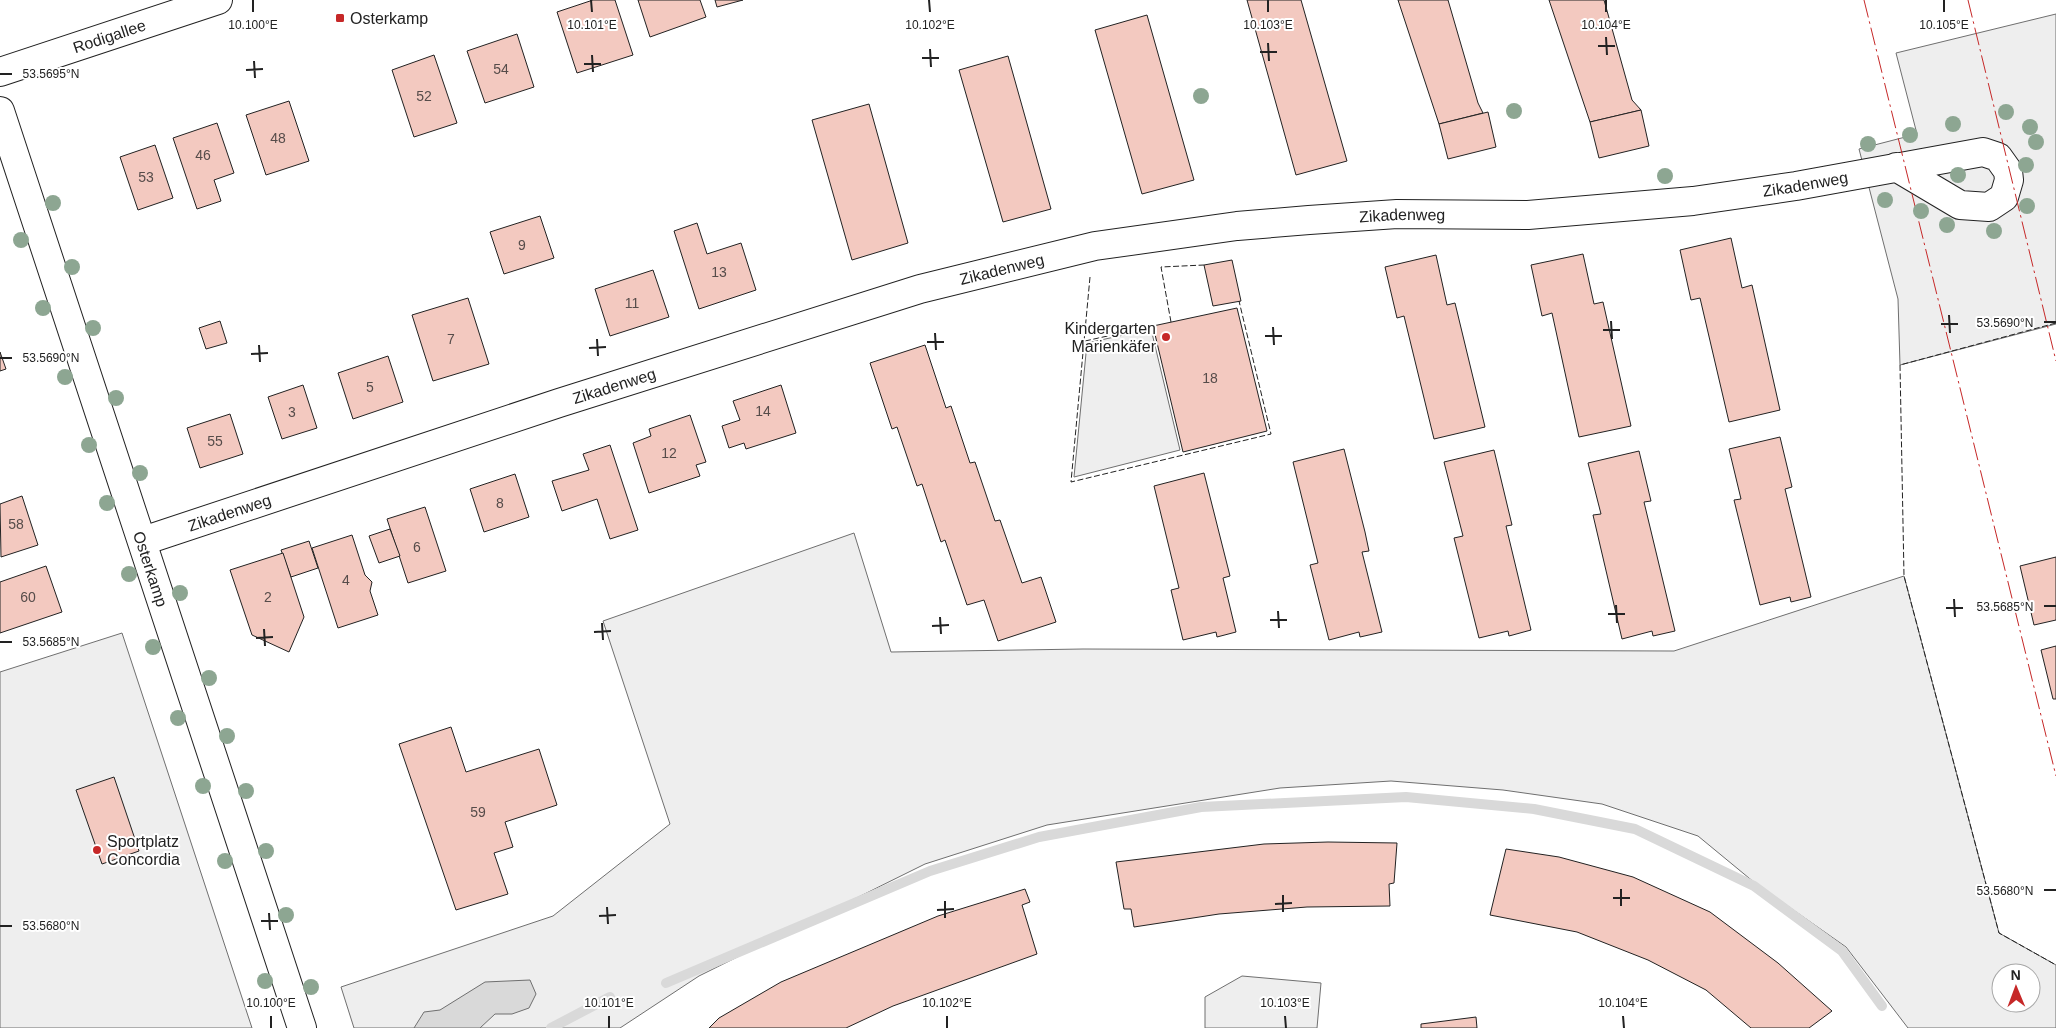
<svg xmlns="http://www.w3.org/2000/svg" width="2056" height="1028" font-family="Helvetica,sans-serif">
	<rect width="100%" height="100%" fill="#fff"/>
	<g fill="#eee" stroke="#6f6f6f" fill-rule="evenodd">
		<path d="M2056 14V324L1900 365 1898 299 1859 149 1917 134 1896 53Z"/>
		<path d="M1151 329 1180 450 1074 477 1087 343Z"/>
		<path d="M854 533 891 652 1083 649 1674 651 1904 576 1999 933 2056 965V1028H1908L1846 947 1755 883 1698 836 1602 804 1503 790 1391 781 1280 788 1047 825 925 864 699 976 620 1028H354L341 987 553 916 670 824 603 621ZM2001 973H2031V1003H2001Z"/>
		<path d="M122 633 252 1028H0V672Z"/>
		<path d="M1242 976 1321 983 1317 1028H1205V997Z"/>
	</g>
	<path fill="#d9d9d9" stroke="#6f6f6f" d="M530 980 536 994 529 1008 512 1014H495L480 1028H414L424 1012 440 1010 485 982Z"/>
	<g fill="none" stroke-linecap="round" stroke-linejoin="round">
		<g stroke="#d9d9d9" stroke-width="10">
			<path d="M666 983 930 871 1039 837 1201 807 1406 797 1534 809 1635 829 1754 886 1842 951 1882 1006"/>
			<path d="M551 1028 610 997"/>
		</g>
	</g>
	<g fill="#f3c9c0" stroke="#222">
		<path d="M593 0H615L633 55 577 73 557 12Z"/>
		<path d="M638 0H700L706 17 650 37Z"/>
		<path d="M715 0H743L717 7Z"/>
		<path d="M1247 0H1301L1347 161 1296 175Z"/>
		<path d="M1398 0H1448L1478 103 1483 113 1439 124Z"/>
		<path d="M1549 0H1604L1632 100 1641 110 1590 122Z"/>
		<path d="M1147 15 1194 180 1142 194 1095 30Z"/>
		<path d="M517 34 534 87 485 103 467 51Z"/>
		<path d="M434 55 457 123 414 137 392 70Z"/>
		<path d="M1008 56 1051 209 1003 222 959 70Z"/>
		<path d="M289 101 309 161 266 175 246 115Z"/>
		<path d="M869 104 908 243 852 260 812 120Z"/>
		<path d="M1641 110 1649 146 1599 158 1590 122Z"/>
		<path d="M1488 112 1496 147 1448 159 1439 124Z"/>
		<path d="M217 123 234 173 214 180 221 201 197 209 173 138Z"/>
		<path d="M155 145 173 198 138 210 120 157Z"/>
		<path d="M540 216 554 258 504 274 490 232Z"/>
		<path d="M697 223 707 254 741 243 756 290 699 309 674 231Z"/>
		<path d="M1731 238 1742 288 1752 285 1780 410 1729 422 1700 298 1691 300 1680 250Z"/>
		<path d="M1583 254 1594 304 1603 302 1631 426 1579 437 1552 313 1542 316 1531 265Z"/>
		<path d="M1436 255 1447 305 1455 303 1485 427 1434 439 1404 316 1397 318 1385 267Z"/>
		<path d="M1232 260 1241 301 1213 306 1204 265Z"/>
		<path d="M653 270 669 317 610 336 595 289Z"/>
		<path d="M468 298 489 364 433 381 412 315Z"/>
		<path d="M1237 308 1267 431 1183 452 1153 326Z"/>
		<path d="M220 321 227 343 206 349 199 328Z"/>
		<path d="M925 345 946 408 951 406 970 463 975 462 995 521 1000 520 1022 583 1041 577 1056 622 998 641 984 600 967 605 945 540 941 542 922 484 917 486 897 427 892 429 870 363Z"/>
		<path d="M0 352 6 369 0 371Z"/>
		<path d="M388 356 403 402 353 419 338 373Z"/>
		<path d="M303 385 317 428 282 439 268 397Z"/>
		<path d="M781 385 796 433 746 449 744 443 729 448 722 426 740 420 733 401Z"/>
		<path d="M230 414 243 454 200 468 187 428Z"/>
		<path d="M690 415 706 462 696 465 700 476 649 493 633 443 651 436 649 429Z"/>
		<path d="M1780 437 1792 487 1785 489 1811 597 1791 602 1790 597 1760 605 1734 500 1741 499 1729 449Z"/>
		<path d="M610 445 638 530 610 539 597 499 562 511 552 481 589 470 583 454Z"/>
		<path d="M1344 449 1365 532 1369 551 1362 552 1382 632 1360 637 1359 632 1329 640 1310 565 1318 563 1293 462Z"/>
		<path d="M1494 450 1512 525 1506 526 1531 630 1509 636 1508 631 1479 638 1454 538 1463 536 1444 462Z"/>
		<path d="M1639 451 1651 501 1644 502 1675 631 1653 636 1652 631 1622 639 1593 515 1601 514 1588 463Z"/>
		<path d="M1204 473 1230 576 1223 578 1236 632 1217 637 1216 632 1183 640 1171 590 1179 588 1154 486Z"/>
		<path d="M515 474 529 517 484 532 470 489Z"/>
		<path d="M22 496 38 545 1 557 0 504Z"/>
		<path d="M425 507 446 571 408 583 387 519Z"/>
		<path d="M390 529 400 556 379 563 369 536Z"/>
		<path d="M352 535 365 575 372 582 370 591 378 615 338 628 312 548Z"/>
		<path d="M309 541 318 568 291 577 281 550Z"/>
		<path d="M283 553 304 617 289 652 252 635 230 570Z"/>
		<path d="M2056 557V620L2034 625 2020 566Z"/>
		<path d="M46 566 62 612 0 633V582Z"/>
		<path d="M2056 646V699H2053L2041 650Z"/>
		<path d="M451 727 466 772 539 749 557 805 505 822 513 847 494 853 508 894 456 910 399 744Z"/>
		<path d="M114 777 139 851 102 864 76 790Z"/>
		<path d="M1328 842 1397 843 1394 883 1389 884 1390 906 1307 907 1219 914 1134 927 1131 909H1124L1116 862 1264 844Z"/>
		<path d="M1506 849 1559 857 1633 877 1710 912 1778 963 1832 1011 1809 1028H1751L1706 990 1648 960 1577 932 1490 915Z"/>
		<path d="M1025 889 1030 902 1022 905 1037 954 893 1006 846 1028H709L719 1018 781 982 938 916Z"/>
		<path d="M1476 1017 1477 1028H1421V1024Z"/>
	</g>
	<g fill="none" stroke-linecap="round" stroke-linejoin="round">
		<g stroke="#222" stroke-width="30">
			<g id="minor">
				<path id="s1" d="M0 111 302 1028"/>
				<path id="s2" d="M143 541 559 403 920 289 1095 246 1237 226 1309 220 1397 214 1528 215 1693 201 1796 186 1983 152 1998 157 2008 171 2009 180 2004 197 1989 207 1960 205 1896 167"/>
			</g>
		</g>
		<g stroke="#222" stroke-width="30">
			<g id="secondary">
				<path id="s3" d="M0 72 218 0"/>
			</g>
		</g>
		<use href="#minor" stroke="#fff" stroke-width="28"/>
		<use href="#secondary" stroke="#fff" stroke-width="28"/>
		<g stroke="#222" stroke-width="1" stroke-dasharray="6 2.5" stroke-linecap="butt">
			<path d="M1090 277 1071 482 1271 434 1239 301"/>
			<path d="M1171 322 1161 267 1204 265"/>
			<path d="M2056 323 1900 365 1904 576 1999 933 2056 965"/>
			<path d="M1085 341 1153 326"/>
		</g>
		<g stroke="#c62828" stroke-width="1" stroke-dasharray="18 4 2.5 4" stroke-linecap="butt">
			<path d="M1864 0 2056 776"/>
			<path d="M1968 0 2056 361"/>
		</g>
	</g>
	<g fill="#8da692">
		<circle cx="1201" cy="96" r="8"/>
		<circle cx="1514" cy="111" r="8"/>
		<circle cx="2006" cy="112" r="8"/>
		<circle cx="1953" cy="124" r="8"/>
		<circle cx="2030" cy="127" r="8"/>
		<circle cx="1910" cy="135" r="8"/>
		<circle cx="2036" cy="142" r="8"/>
		<circle cx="1868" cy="144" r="8"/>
		<circle cx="2026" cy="165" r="8"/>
		<circle cx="1958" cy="175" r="8"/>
		<circle cx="1665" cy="176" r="8"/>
		<circle cx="1885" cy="200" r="8"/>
		<circle cx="53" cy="203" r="8"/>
		<circle cx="2027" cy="206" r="8"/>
		<circle cx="1921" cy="211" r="8"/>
		<circle cx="1947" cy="225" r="8"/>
		<circle cx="1994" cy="231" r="8"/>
		<circle cx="21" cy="240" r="8"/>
		<circle cx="72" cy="267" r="8"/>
		<circle cx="43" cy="308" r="8"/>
		<circle cx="93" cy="328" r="8"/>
		<circle cx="65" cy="377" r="8"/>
		<circle cx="116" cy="398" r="8"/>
		<circle cx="89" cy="445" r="8"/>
		<circle cx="140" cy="473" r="8"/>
		<circle cx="107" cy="503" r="8"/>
		<circle cx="129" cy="574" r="8"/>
		<circle cx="180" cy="593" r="8"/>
		<circle cx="153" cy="647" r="8"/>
		<circle cx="209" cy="678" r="8"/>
		<circle cx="178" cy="718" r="8"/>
		<circle cx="227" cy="736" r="8"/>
		<circle cx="203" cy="786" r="8"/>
		<circle cx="246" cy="791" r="8"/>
		<circle cx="266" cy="851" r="8"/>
		<circle cx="225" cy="861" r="8"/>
		<circle cx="286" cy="915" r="8"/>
		<circle cx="265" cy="981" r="8"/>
		<circle cx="311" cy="987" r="8"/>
	</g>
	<path fill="none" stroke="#222" stroke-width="2" d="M253 0V12M591 0 592 12M929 0 930 12M1268 0V12M1606 0V12M1944 0V12M1606 37 1607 55M1268 43 1269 61M1598 46H1615M930 49 931 67M1260 52H1277M592 55 593 72M922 58H939M254 61 255 78M584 64H601M246 70 263 69M0 74H12M1949 315 1950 333M1611 321 1612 339M2044 322H2056M1941 324H1958M1273 327 1274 345M1603 330H1620M935 333 936 350M1265 336H1282M597 339 598 356M927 342H944M259 345 260 362M589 348 606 347M251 354 268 353M0 358H12M1954 599 1955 617M1616 605 1617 623M2044 606H2056M1946 608H1963M1278 611 1279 628M1608 614H1625M940 617 941 634M1270 620H1287M602 623 603 640M932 626 949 625M264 629 265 646M594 632 611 631M256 638 273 637M0 642H12M1621 889V906M2044 890H2056M1283 895V912M1613 898H1630M945 901V918M1275 904 1292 903M607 907 608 924M937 910 954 909M269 913 270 930M599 916 616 915M261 921H278M0 926H12M271 1016V1028M609 1016V1028M947 1016V1028M1285 1016 1286 1028M1623 1016 1624 1028"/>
	<g fill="#c62828" stroke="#fff" stroke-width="2">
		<rect x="335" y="13" width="10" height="10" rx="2.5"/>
		<circle cx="1166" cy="337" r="5"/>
		<circle cx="97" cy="850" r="5"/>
	</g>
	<g text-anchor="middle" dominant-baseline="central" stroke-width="4" stroke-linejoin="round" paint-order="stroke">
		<g font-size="14" fill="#564c4a">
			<text x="501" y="69">54</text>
			<text x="424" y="96">52</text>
			<text x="278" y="138">48</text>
			<text x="203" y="155">46</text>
			<text x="146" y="177">53</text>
			<text x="522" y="245">9</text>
			<text x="719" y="272">13</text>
			<text x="632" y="303">11</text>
			<text x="451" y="339">7</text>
			<text x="1210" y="378">18</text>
			<text x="370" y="387">5</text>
			<text x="763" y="411">14</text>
			<text x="292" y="412">3</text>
			<text x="215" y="441">55</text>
			<text x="669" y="453">12</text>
			<text x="500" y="503">8</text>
			<text x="16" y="524">58</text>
			<text x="417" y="547">6</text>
			<text x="346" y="580">4</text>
			<text x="28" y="597">60</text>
			<text x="268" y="597">2</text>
			<text x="478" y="812">59</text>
		</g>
		<g font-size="16" fill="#222" stroke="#fff" text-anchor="start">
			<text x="350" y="18">Osterkamp</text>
			<text x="1156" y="328" text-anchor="end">Kindergarten<tspan x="1156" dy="18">Marienkäfer</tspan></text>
			<text x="107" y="841">Sportplatz<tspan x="107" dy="18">Concordia</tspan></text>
		</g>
		<g font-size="16" fill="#222" stroke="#fff">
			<text stroke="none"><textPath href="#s3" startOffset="115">Rodigallee</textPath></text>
			<text stroke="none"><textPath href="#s2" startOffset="1711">Zikadenweg</textPath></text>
			<text stroke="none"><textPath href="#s2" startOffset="1306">Zikadenweg</textPath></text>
			<text stroke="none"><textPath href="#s2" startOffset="901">Zikadenweg</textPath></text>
			<text stroke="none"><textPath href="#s2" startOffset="496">Zikadenweg</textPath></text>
			<text stroke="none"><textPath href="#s2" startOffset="91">Zikadenweg</textPath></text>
			<text stroke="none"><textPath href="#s1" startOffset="482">Osterkamp</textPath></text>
		</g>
	</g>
	<g font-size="12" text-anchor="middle" fill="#222" stroke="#fff" stroke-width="4" stroke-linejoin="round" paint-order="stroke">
		<text x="253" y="29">10.100°E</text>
		<text x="592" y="29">10.101°E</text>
		<text x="930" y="29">10.102°E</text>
		<text x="1268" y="29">10.103°E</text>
		<text x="1606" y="29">10.104°E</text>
		<text x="1944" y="29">10.105°E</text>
		<text x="51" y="78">53.5695°N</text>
		<text x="2005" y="327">53.5690°N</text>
		<text x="51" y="362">53.5690°N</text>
		<text x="2005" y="611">53.5685°N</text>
		<text x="51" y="646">53.5685°N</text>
		<text x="2005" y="895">53.5680°N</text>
		<text x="51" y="930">53.5680°N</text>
		<text x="271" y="1007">10.100°E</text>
		<text x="609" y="1007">10.101°E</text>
		<text x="947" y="1007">10.102°E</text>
		<text x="1285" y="1007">10.103°E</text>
		<text x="1623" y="1007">10.104°E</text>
	</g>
	<g transform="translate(2016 988) rotate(359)"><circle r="24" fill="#ffffff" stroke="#a7a7a7"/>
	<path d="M0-4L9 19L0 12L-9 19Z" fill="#c62828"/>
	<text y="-8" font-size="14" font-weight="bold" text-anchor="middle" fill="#222222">N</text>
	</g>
</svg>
